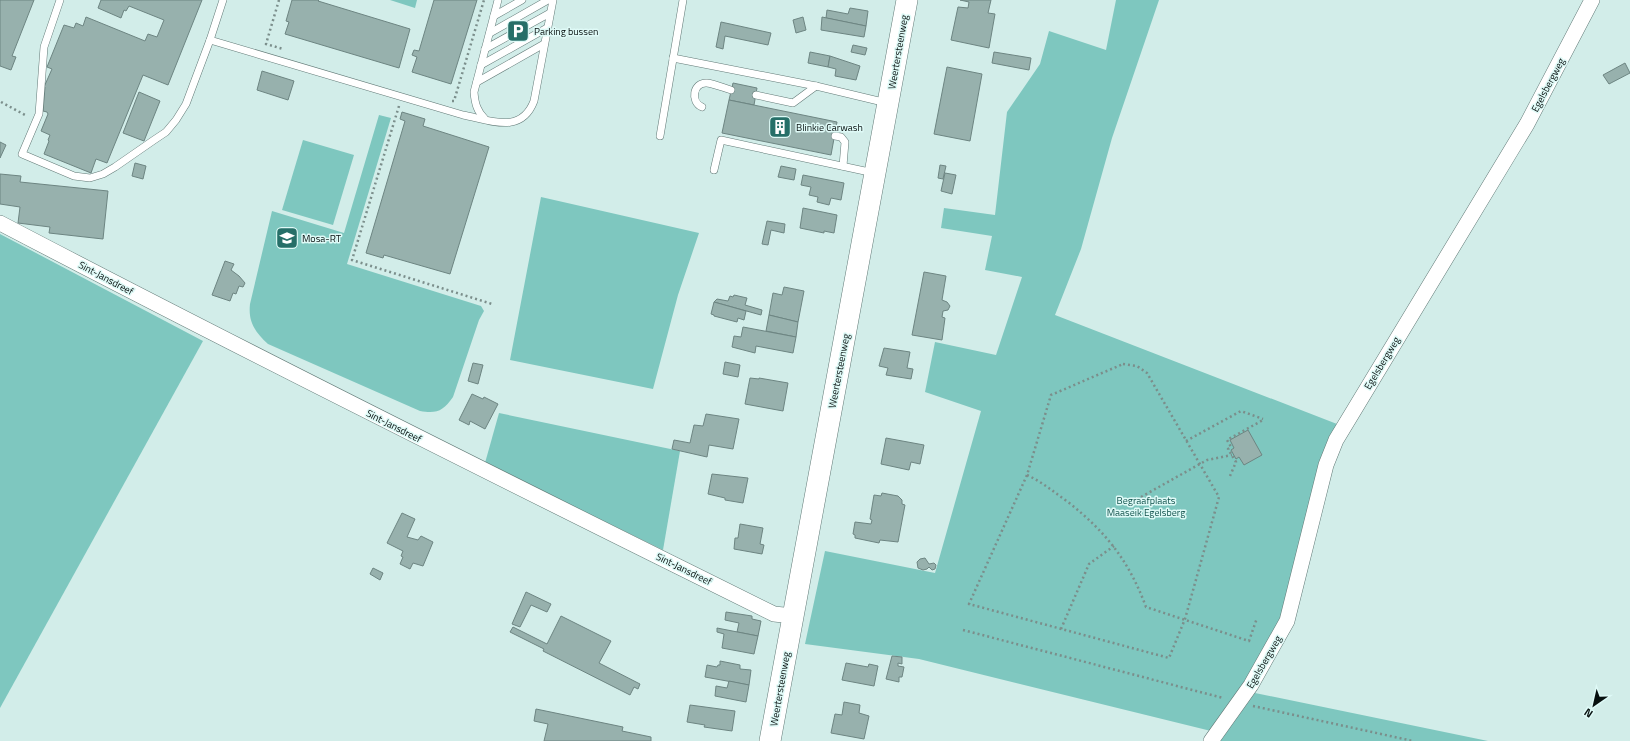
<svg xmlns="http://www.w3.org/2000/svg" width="1630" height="741" font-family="'Titillium Web',sans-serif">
	<rect width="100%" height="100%" fill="#d2ede9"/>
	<g fill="#7ec7bf">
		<path d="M390 0H417L415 8Z"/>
		<path d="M1116 0H1159L1112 138 1081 249 1055 315 1337 424 1322 455 1283 613 1272 642 1211 731 919 659 805 644 825 551 935 573 981 411 925 392 935 342 996 355 1022 277 985 270 992 236 941 228 944 208 995 215 1007 112 1040 64 1049 31 1106 50Z"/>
		<path d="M379 115 391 118 347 264 481 306 484 311 479 320 453 397C443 411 437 414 420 411L268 344C255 332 248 322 250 304L272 211 344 233Z"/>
		<path d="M303 140 354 155 333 225 282 210Z"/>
		<path d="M541 197 699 233 678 295 653 389 510 360Z"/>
		<path d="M0 234 203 341 0 708Z"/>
		<path d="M499 413 680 451 663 550 485 463Z"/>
		<path d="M1255 693 1488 741H1220Z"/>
	</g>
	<g fill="#97b1ad" stroke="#6d8582">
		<path d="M0 0H34L12 56 16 57 11 70 0 66Z"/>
		<path d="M101 0H202L168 85 143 75 107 163 96 159 91 173 44 154 49 141 48 140 50 135 41 131 48 114 47 112 43 111 45 87H44L52 69 47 67 64 25 74 28 76 23 83 26 86 17 145 41 148 34 157 37 164 20 129 6 126 11 124 10 121 18 98 8Z"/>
		<path d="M292 0H319L318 1 410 29 399 68 285 34 289 22 286 21Z"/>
		<path d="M434 0H477L451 84 412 72 417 57 412 55 414 50 419 51Z"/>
		<path d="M960 0H991L988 13 995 14 989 48 951 40 958 7 968 8 969 2Z"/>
		<path d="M850 8 868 11 866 26 826 18 827 10 848 14Z"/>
		<path d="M803 17 806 30 796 33 793 20Z"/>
		<path d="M822 17 866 26 864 37 821 30Z"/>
		<path d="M721 22 771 33 768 45 725 36 723 49 716 47Z"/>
		<path d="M853 45 867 48 865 55 851 52Z"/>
		<path d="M810 52 830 56 828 67 808 63Z"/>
		<path d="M994 52 1031 58 1029 70 992 63Z"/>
		<path d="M830 56 860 66 856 80 835 76 836 69 828 67Z"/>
		<path d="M1625 63 1630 73 1609 84 1603 75Z"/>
		<path d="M947 67 982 74 970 141 934 134Z"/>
		<path d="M262 71 294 81 288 100 257 90Z"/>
		<path d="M733 83 757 88 754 105 729 100Z"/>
		<path d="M139 92 160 101 144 141 123 133Z"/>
		<path d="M729 100 837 122 831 155 722 133Z"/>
		<path d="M402 112 425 119 423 126 489 147 450 274 384 255 383 258 366 253 405 121 400 119Z"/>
		<path d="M0 142 6 145 0 158Z"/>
		<path d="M135 163 146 166 143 179 132 176Z"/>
		<path d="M940 165 946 166 943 179 938 178Z"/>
		<path d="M781 166 796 169 794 180 778 177Z"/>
		<path d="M945 173 956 175 952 194 941 191Z"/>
		<path d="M0 174 21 176 20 182 108 191 103 239 49 233 50 227 18 223 20 207 0 204Z"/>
		<path d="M803 175 844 183 841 200 831 198 829 205 817 202 818 197 809 195 811 187 801 185Z"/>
		<path d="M803 208 837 215 834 233 824 231V233L800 228Z"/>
		<path d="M767 221 785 224 784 233 771 230 768 245 762 244Z"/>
		<path d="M225 261 234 264 231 270 239 276 245 283 243 287 239 286 236 294 233 293 230 301 212 295Z"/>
		<path d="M924 272 946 276 942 300 947 302 950 306 948 310 943 311 942 317 945 318 942 340 912 335Z"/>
		<path d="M784 287 804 291 798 322 769 315 773 293 782 295Z"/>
		<path d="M734 295 747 298 745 305 762 310 761 315 714 302 717 299 728 301 730 296 733 297Z"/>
		<path d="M714 302 746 311 744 320 738 318 737 322 714 316V315L711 314Z"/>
		<path d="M769 315 798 322 796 337 766 331Z"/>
		<path d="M743 327 796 337 793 353 756 346 755 353 732 347 734 336 741 337Z"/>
		<path d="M884 348 910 352 907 368 913 369 911 379 886 375 888 368 879 366Z"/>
		<path d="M725 362 740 365 738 377 723 374Z"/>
		<path d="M473 363 483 365 478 384 468 381Z"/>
		<path d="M750 378 759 379V378L788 383 783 411 745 404Z"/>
		<path d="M472 394 483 399 484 397 498 404 485 429 470 421 469 425 459 420Z"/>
		<path d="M706 414 739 419 733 449 709 445 707 457 672 449 674 440 690 443 694 425 703 426Z"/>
		<path d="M1248 430 1262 455 1244 465 1239 457 1236 459 1231 450 1234 448 1230 440Z"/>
		<path d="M886 438 924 445 920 464 911 462 909 470 881 464Z"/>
		<path d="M712 474 748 478 743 503 725 500V498L708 494Z"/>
		<path d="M882 493 898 496 902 500V504L905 505 898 542 880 540 879 543 855 538V535L853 534 855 522 871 524 872 520 870 519 874 495 881 496Z"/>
		<path d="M402 513 415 519 407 537 418 540 421 536 433 542 423 566 413 563 410 569 400 564 403 557 401 556 403 551 387 543Z"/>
		<path d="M740 524 763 528 760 544 764 545 762 554 734 549 735 538H738Z"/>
		<path d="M925 558 929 564 934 563 936 565 935 569 932 570 929 567 927 569 923 570 918 568 917 562 920 559Z"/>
		<path d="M373 568 383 573 380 580 370 574Z"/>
		<path d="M526 592 551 604 547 612 531 605 520 627 512 624Z"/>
		<path d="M726 612 752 616V619L761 621 758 636 737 632 739 623 725 620Z"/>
		<path d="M561 616 611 641 599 663 640 684 638 689 634 687 630 695 543 651 544 649 510 632 513 627 547 644Z"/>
		<path d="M717 628 758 636 754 654 722 648 724 634 717 632Z"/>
		<path d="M892 656 902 657V664L898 663V666L904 667 902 677H899V682L886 679Z"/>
		<path d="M720 661 740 665V669L751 670 749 685 705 677 707 665 717 667 718 665H720Z"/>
		<path d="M846 663 868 667 869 664 878 666 874 686 842 680Z"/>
		<path d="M729 681 749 685 746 702 715 696 716 686 727 688Z"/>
		<path d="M844 702 860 705 859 713 869 716 864 739 831 733 835 714 842 715Z"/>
		<path d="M690 705 735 711 732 731 704 727 705 725 687 722Z"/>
		<path d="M536 709 623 727 622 731 651 737V741H544L548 724 534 721Z"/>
	</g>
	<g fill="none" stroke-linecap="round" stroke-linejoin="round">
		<g stroke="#627a77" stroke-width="8">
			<g id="lane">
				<path d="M60 0 44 47 39 114 22 154 74 176 90 178 103 174 115 167 154 140 166 132 176 120 186 104 210 40 223 0"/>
				<path d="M494 16 522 0"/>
				<path d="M490 33 548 0"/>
				<path d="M210 40 463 115C490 120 521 135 534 101L553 0"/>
				<path d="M485 49 550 13"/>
				<path d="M673 58 816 86 887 103"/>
				<path d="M481 65 547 28"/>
				<path d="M477 82 544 44"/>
				<path d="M756 95 793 103 816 86"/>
				<path d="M702 107C690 102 693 82 707 83 715 84 724 88 731 90"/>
				<path d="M485 119C477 111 475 104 474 92L498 0"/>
				<path d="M660 136 683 0"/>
				<path d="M835 136 841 137 845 142 843 166"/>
				<path d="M714 170 721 140 874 173"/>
			</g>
		</g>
		<g stroke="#627a77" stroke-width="16">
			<g id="street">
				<path d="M0 223C256 357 515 486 774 614L793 616"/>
				<path d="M1211 741 1251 685 1287 621 1326 465 1336 440 1527 124 1592 0"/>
			</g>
		</g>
		<g stroke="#627a77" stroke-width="22">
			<path id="secondary" d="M770 741 907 0"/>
		</g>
		<g stroke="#7b8e8b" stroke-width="2.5" stroke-dasharray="2 3" stroke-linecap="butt">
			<path d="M279 0 266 44 283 49"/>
			<path d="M452 101H454L484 0"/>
			<path d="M1 102 27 116"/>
			<path d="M399 106 352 260 492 304"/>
			<path d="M1123 364 1137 366 1147 373 1219 497 1185 619 1169 658 969 604 1027 475 1051 395Z"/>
			<path d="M1186 441 1241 411 1263 419"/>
			<path d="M1027 475C1042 482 1054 492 1068 502 1106 532 1129 561 1146 607L1249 641 1257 618"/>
			<path d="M1230 476 1236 462 1228 449 1231 447 1227 440 1263 420"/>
			<path d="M1141 497 1207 460 1232 455"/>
			<path d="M1061 629 1089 564 1114 546"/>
			<path d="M963 630 1223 698"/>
			<path d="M1253 706 1413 741"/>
		</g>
		<use href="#lane" stroke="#fff" stroke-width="7"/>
		<use href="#street" stroke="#fff" stroke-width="15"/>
		<use href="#secondary" stroke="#fff" stroke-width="21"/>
	</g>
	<defs>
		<g id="parking-square" transform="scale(1.15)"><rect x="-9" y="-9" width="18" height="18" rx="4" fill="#266f68" stroke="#dffaf7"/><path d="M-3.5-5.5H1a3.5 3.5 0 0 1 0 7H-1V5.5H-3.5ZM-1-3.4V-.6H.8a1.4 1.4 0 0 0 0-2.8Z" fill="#fff"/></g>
		<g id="building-square" transform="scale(1.15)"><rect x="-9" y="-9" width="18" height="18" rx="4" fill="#266f68" stroke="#dffaf7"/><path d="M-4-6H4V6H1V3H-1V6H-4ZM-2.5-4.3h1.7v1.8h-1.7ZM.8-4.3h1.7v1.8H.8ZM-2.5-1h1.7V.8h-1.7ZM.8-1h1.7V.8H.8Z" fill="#fff"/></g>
		<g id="school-square" transform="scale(1.15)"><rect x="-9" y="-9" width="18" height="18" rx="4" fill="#266f68" stroke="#dffaf7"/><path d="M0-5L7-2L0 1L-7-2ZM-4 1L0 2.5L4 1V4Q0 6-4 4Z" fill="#fff"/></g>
	</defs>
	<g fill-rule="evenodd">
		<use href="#parking-square" x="518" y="31"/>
		<use href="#building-square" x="780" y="127"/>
		<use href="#school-square" x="287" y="238"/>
	</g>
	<g text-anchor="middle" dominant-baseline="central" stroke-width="3" stroke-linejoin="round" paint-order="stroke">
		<g font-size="10" fill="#07100f" stroke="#dffaf7" text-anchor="start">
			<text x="534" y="31">Parking bussen</text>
			<text x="796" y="127">Blinkie Carwash</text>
			<text x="302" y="238">Mosa-RT</text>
		</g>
		<g font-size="10" fill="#07100f" stroke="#dffaf7">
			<text transform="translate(898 52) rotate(-80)">Weertersteenweg</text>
			<text transform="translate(1548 85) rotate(-62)">Egelsbergweg</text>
			<text transform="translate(106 278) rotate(28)">Sint-Jansdreef</text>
			<text transform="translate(1382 363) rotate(-59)">Egelsbergweg</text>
			<text transform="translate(839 371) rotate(-79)">Weertersteenweg</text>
			<text transform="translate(394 426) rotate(27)">Sint-Jansdreef</text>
			<text transform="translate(684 569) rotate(26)">Sint-Jansdreef</text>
			<text transform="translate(1264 662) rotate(-60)">Egelsbergweg</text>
			<text transform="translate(780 689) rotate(-80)">Weertersteenweg</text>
		</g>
		<g font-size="10" fill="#11524c" stroke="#dffaf7">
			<text x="1146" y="500">Begraafplaats<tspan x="1146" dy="12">Maaseik Egelsberg</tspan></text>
		</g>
	</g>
	<g transform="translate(1594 705) rotate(214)" stroke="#dffaf7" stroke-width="3" paint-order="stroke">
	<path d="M0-3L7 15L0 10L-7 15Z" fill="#07100f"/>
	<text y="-6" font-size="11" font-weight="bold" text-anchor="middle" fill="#07100f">N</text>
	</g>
</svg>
